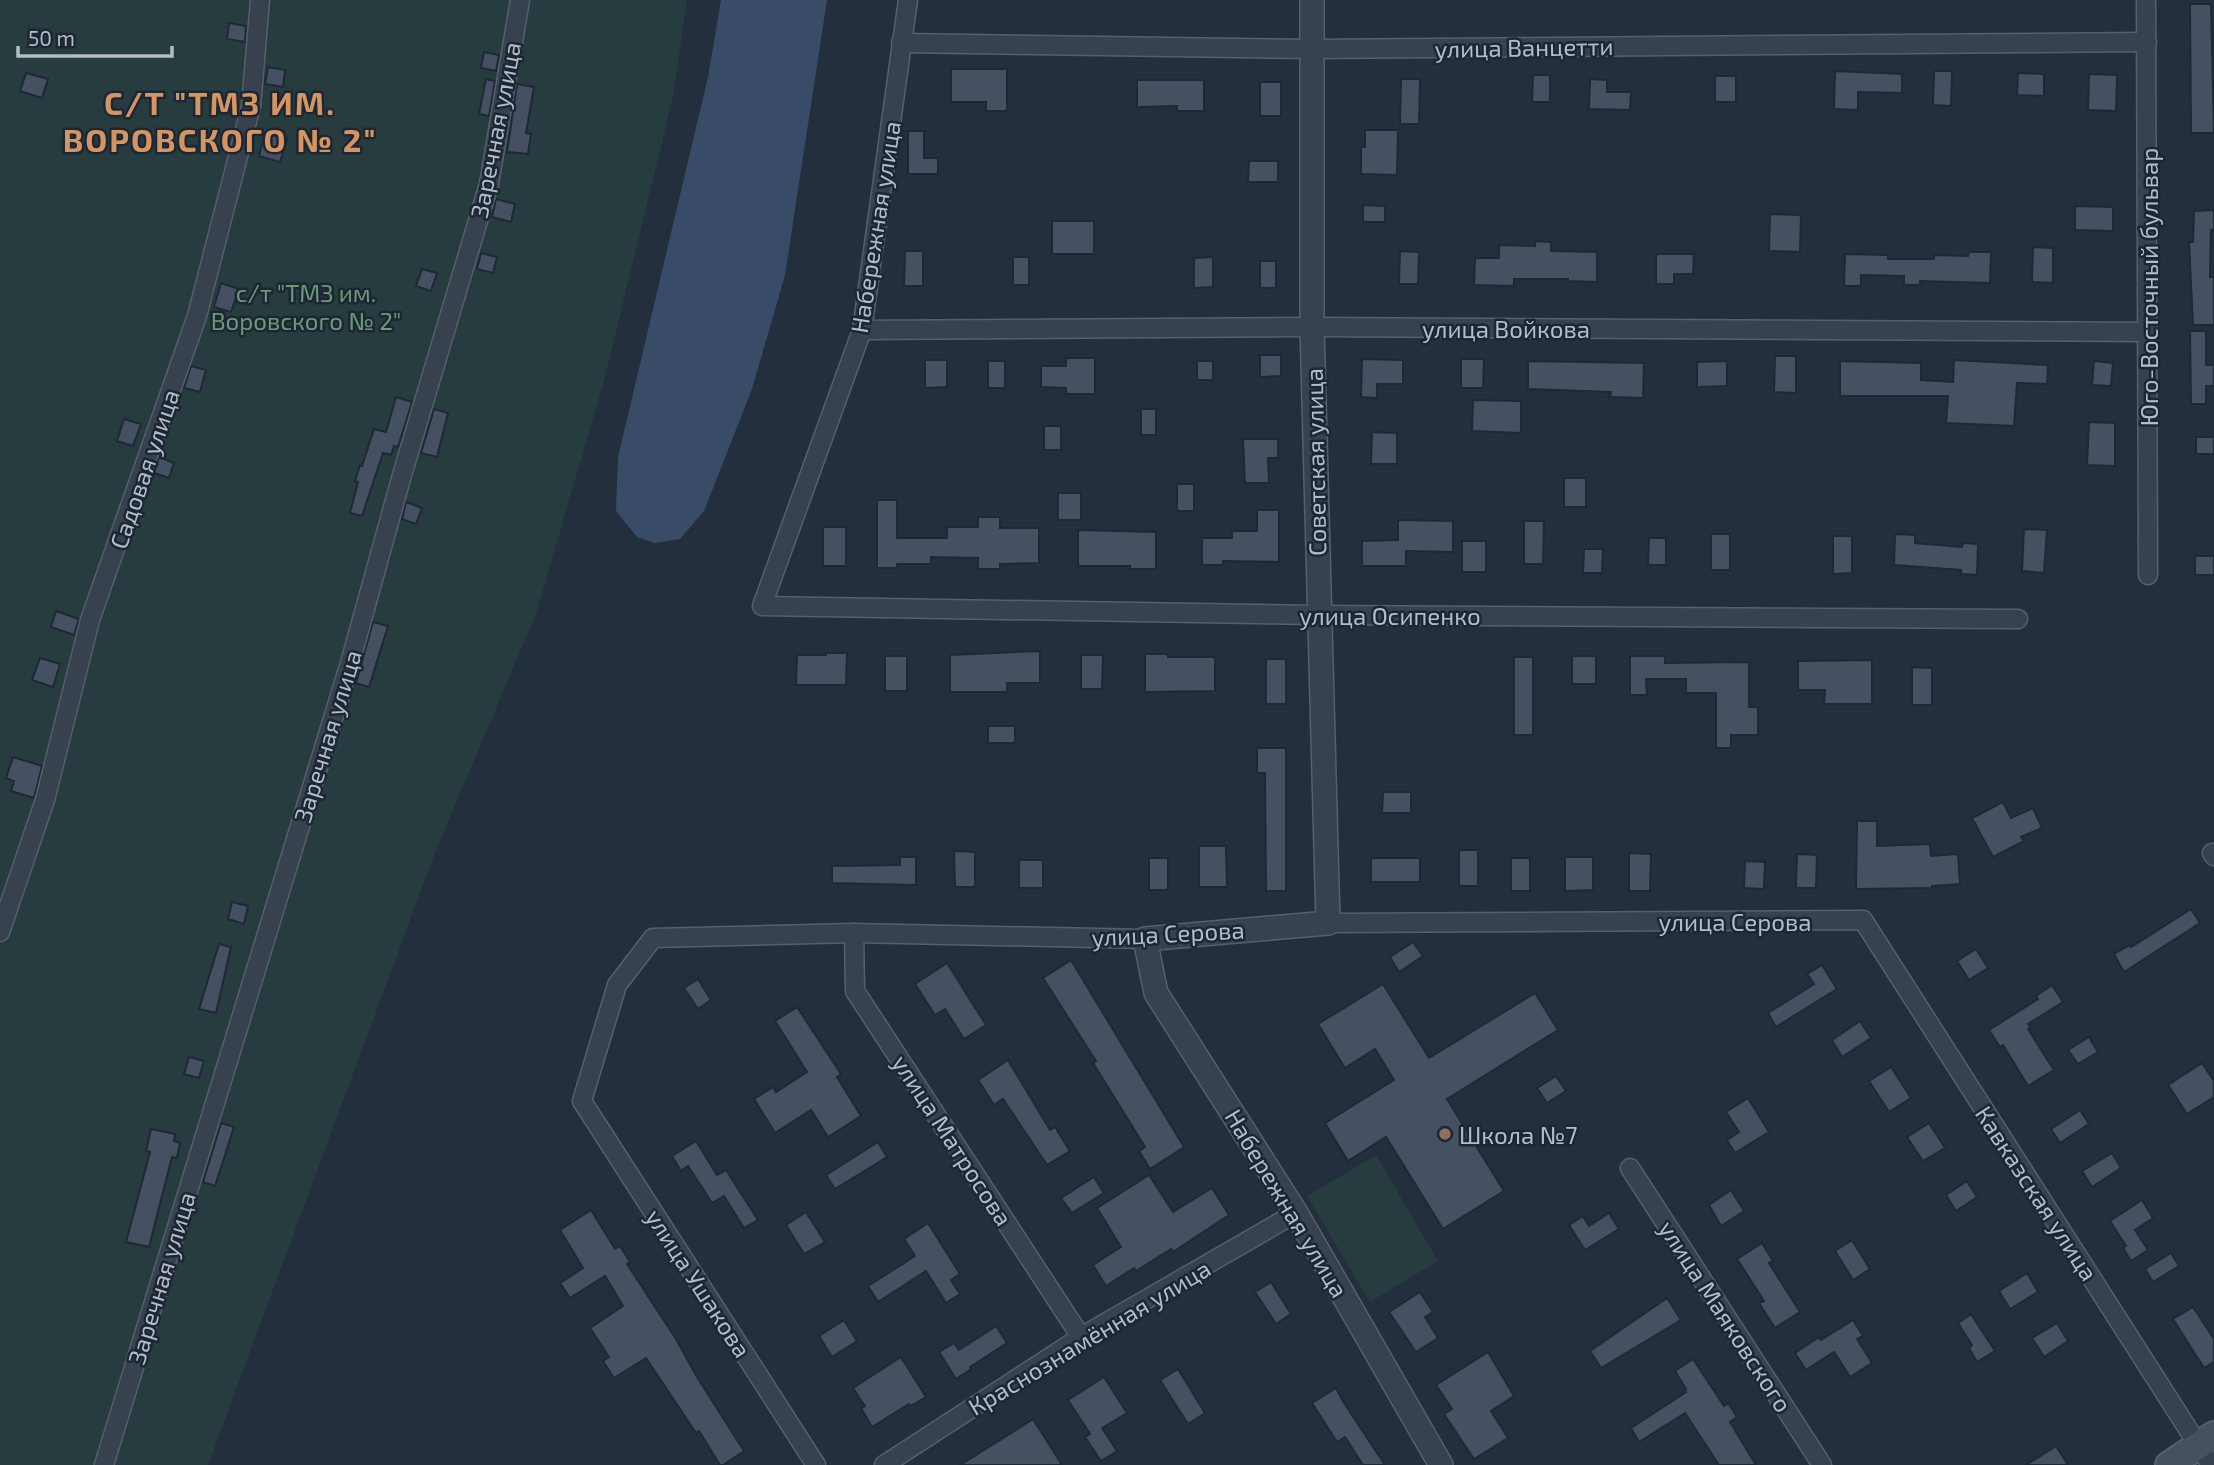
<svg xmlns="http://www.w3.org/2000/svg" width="2214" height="1465" font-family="'Exo 2',sans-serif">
	<rect width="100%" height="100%" fill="#242f3e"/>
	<g fill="#263c3f">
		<path d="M0 0H687L673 97 604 381 536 614 436 850 208 1465H0Z"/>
		<path d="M1376 1155 1438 1261 1370 1302 1307 1196Z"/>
	</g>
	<path fill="#394c67" d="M721 0H827L785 275 752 389 704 511 680 539 655 543 637 537 616 511 618 457 708 77Z"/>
	<g fill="#455162" stroke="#1f2835" stroke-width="2">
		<path d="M2190 4H2211L2214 133H2191Z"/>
		<path d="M229 23 246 26 245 42 227 39Z"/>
		<path d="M484 52 499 55 496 71 481 68Z"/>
		<path d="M268 67 285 70 283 87 265 84Z"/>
		<path d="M951 69H1007V111H986V102H951Z"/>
		<path d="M1835 71 1902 74V93L1858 92V110L1834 109Z"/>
		<path d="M1934 71H1952L1951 106 1933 105Z"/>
		<path d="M26 73 48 79 42 98 20 91Z"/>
		<path d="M2018 73 2044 74V96L2017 95Z"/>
		<path d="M2089 74 2117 75 2116 111 2088 110Z"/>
		<path d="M1533 75H1550V102H1532Z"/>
		<rect x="1715" y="76" width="21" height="26"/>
		<path d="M486 79 495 81 489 116 479 114Z"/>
		<path d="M1401 79H1420L1419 124H1400Z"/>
		<path d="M1590 79 1607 80V92H1631L1630 110 1589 109Z"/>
		<path d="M1137 80H1204V111H1177V106L1137 107Z"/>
		<rect x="1260" y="82" width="21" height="34"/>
		<path d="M517 84 534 87 526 133 531 134 528 154 507 152Z"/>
		<path d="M1365 130H1398L1397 175 1361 174V147H1365Z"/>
		<path d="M908 131H924V158H938V174H908Z"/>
		<path d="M265 133 287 139 280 162 259 156Z"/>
		<path d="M1249 161H1278V182H1248Z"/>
		<path d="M496 199 515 204 511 222 492 217Z"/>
		<path d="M1363 205 1385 206V222H1363Z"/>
		<path d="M2075 206 2113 207V231L2075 230Z"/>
		<path d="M2214 210V230H2211L2210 277H2214V325H2193L2189 242H2193L2194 211Z"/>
		<path d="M1770 214 1801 215 1800 252 1769 251Z"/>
		<rect x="1052" y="221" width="42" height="33"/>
		<path d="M1535 241 1551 242V251L1597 252V282L1568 281V279H1514V286L1474 285 1475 258H1499V245L1535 246Z"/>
		<path d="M2033 247 2053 248V283L2032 282Z"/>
		<path d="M905 251H923V286H904Z"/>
		<path d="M1400 251 1419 252 1418 284H1399Z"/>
		<path d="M1969 252H1991L1990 283 1920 281V285H1904V276L1861 275V286H1844L1845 254 1888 255V259H1934V255L1968 256Z"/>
		<path d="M481 253 497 257 493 273 477 269Z"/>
		<path d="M1656 254H1694L1693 274H1674V284H1656Z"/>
		<rect x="1013" y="257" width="16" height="28"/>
		<path d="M1213 257V287L1194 288V258Z"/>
		<rect x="1260" y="261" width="16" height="27"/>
		<path d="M422 269 437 273 431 291 416 286Z"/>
		<path d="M221 283 239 289 231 312 214 307Z"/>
		<path d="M2190 331H2206V365H2214V386H2206V404H2191Z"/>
		<path d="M1260 355H1281V376L1260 377Z"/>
		<path d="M1775 356H1796V393L1774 392Z"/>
		<path d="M1066 358H1095V394H1066V388L1041 387V366H1066Z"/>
		<path d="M1362 359 1403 360V384H1377V398L1361 397Z"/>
		<path d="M1461 359H1484L1483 388H1461Z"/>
		<path d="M925 360H947V387L925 388Z"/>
		<path d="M1954 360 2048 365 2047 384 2017 383 2014 426 1946 423 1948 396H1840V361L1921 363V380L1953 382Z"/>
		<rect x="988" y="361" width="17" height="27"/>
		<rect x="1197" y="361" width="16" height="19"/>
		<path d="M1528 361 1644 363 1643 398 1610 397 1611 392 1528 389Z"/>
		<path d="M1727 361V386L1697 387V362Z"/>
		<path d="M2094 361 2113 363 2111 386 2092 385Z"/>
		<path d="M191 366 206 370 200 392 184 388Z"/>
		<path d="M396 397 412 402 398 447 394 446 391 455 383 453 362 516 350 513 358 482 355 481 360 465 362 466 374 429 386 432Z"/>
		<path d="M1473 400 1521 401V433L1472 431Z"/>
		<path d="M434 409 448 413 437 457 421 453Z"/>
		<rect x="1141" y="409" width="15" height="26"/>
		<path d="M124 419 141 424 133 446 117 441Z"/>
		<path d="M2089 422 2115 423V466L2087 465Z"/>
		<rect x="1044" y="426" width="17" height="24"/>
		<path d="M1372 432 1397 433V464H1371Z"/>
		<rect x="2196" y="437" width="18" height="17"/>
		<path d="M1243 439H1278V458H1268L1269 483H1245Z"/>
		<path d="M159 457 174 463 169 478 154 473Z"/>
		<rect x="1564" y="478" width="22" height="29"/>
		<rect x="1177" y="484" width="17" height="27"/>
		<rect x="1058" y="493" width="23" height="27"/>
		<path d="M877 500H897V538H947V527H978V517H1000V528H1039V563L1000 564V569H978V558L931 557V564H897V568H877Z"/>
		<path d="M406 502 422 508 416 524 402 519Z"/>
		<path d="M1257 510H1279V562L1223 561V565H1202V538H1232V531H1257Z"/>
		<path d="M1398 520 1453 521V552L1406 551V566H1362V541L1398 540Z"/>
		<path d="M1524 521H1544L1543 564H1524Z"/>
		<rect x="823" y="527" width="23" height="39"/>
		<path d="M2024 529 2047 530 2044 573 2022 571Z"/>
		<path d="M1078 530 1156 532V569H1130V566H1078Z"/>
		<rect x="1711" y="534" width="19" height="36"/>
		<path d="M1895 534 1915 535V543L1962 547 1963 543 1978 544 1977 575 1961 574V570L1894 565Z"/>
		<path d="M1833 536H1852V573L1833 574Z"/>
		<path d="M1649 538H1666V565H1648Z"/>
		<rect x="1462" y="541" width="24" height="31"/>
		<path d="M1584 549H1603L1602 573H1583Z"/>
		<rect x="2195" y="556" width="19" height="19"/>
		<path d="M56 611 79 619 74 635 51 627Z"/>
		<path d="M373 622 388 626 369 687 356 683Z"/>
		<path d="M1040 651V683H1007V692H950V655Z"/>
		<path d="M826 653H847L846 685H796L797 655H826Z"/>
		<path d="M1145 654H1168V657H1215V691L1145 692Z"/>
		<path d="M1081 655H1103L1102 689H1081Z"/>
		<rect x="885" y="656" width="22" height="35"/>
		<rect x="1572" y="656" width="24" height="28"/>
		<path d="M1630 656H1665V663L1749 662V707H1758V735H1731V748H1716V693H1686V679H1646L1647 695H1630Z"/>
		<rect x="1514" y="657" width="19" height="78"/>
		<path d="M40 658 60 664 53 687 32 680Z"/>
		<rect x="1266" y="659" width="20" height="45"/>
		<path d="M1872 660V704H1824L1825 690H1798V661Z"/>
		<path d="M1912 667 1932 668V705H1912Z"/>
		<rect x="988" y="726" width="27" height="17"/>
		<path d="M1257 748H1286V891H1266L1265 773H1257Z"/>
		<path d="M13 757 42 766 34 798 11 791 14 781 6 778Z"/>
		<path d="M1383 792H1411V813H1382Z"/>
		<path d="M2003 802 2011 818 2033 808 2042 828 2021 837 2024 841 1993 857 1972 818Z"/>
		<path d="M1857 821H1877V846L1930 844 1931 856 1958 854 1960 884 1932 886V888L1856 889Z"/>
		<path d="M1199 846H1226L1227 887H1199Z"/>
		<rect x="1459" y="850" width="19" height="36"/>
		<path d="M954 851 975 852V887H955Z"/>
		<path d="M1629 853 1651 854 1650 891H1629Z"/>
		<path d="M1797 854 1817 855 1816 888H1796Z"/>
		<path d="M900 857H916V885L832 883V866L900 865Z"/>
		<path d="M1565 857H1593V890L1565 891Z"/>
		<rect x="1149" y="858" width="19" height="32"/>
		<rect x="1371" y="858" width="49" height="24"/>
		<rect x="1511" y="858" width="19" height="33"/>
		<rect x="1019" y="860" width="24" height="28"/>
		<path d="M1745 861 1765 862 1764 889 1744 888Z"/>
		<path d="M232 902 248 906 244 924 228 919Z"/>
		<path d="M2191 909 2200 923 2124 972 2114 954 2130 945 2131 947Z"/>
		<path d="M1413 942 1423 956 1399 972 1390 957Z"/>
		<path d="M219 944 231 947 216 1013 199 1009Z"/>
		<path d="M1976 949 1988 968 1969 980 1957 961Z"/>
		<path d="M1071 960 1184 1147 1150 1169 1139 1151 1145 1147 1093 1063 1096 1061 1043 978Z"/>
		<path d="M947 963 986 1025 964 1039 945 1009 935 1015 915 984Z"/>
		<path d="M1822 965 1837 989 1776 1027 1768 1013 1814 984 1807 974Z"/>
		<path d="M698 979 711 1000 698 1009 684 988Z"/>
		<path d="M1383 984 1429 1058 1535 993 1558 1030 1447 1099 1504 1191 1443 1229 1386 1137 1348 1161 1325 1123 1394 1080 1375 1049 1345 1068 1318 1024Z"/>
		<path d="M2052 985 2063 1002 2028 1024 2031 1027 2028 1029 2054 1070 2028 1086 2003 1045 2000 1047 1989 1030 2038 999 2036 996Z"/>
		<path d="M797 1007 841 1074 837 1077 861 1116 828 1137 811 1110 775 1133 754 1099 773 1087 776 1092 807 1072 775 1021Z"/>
		<path d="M1860 1021 1871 1038 1842 1057 1832 1040Z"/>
		<path d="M2089 1037 2098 1052 2078 1064 2068 1050Z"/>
		<path d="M189 1057 204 1061 199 1078 184 1074Z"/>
		<path d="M1008 1060 1050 1130 1055 1127 1070 1151 1047 1165 1003 1099 994 1105 978 1080Z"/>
		<path d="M2202 1063 2214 1081V1097L2187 1114 2168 1085Z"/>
		<path d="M1891 1067 1911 1098 1889 1112 1869 1081Z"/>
		<path d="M1556 1076 1566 1091 1547 1103 1537 1088Z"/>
		<path d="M1748 1098 1769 1132 1735 1153 1727 1140 1739 1132 1726 1112Z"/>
		<path d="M2080 1110 2089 1124 2060 1143 2051 1129Z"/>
		<path d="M221 1123 234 1127 215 1186 203 1182Z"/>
		<path d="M1929 1123 1945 1148 1923 1161 1907 1137Z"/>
		<path d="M151 1129 175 1134 174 1141 180 1143 177 1158 172 1157 149 1247 126 1242 150 1152 146 1151Z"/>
		<path d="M696 1141 717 1175 726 1170 758 1220 744 1228 724 1196 712 1203 688 1166 681 1171 672 1156Z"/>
		<path d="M878 1142 887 1157 835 1189 826 1175Z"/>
		<path d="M2112 1153 2121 1168 2092 1187 2082 1171Z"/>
		<path d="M1149 1175 1173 1212 1212 1188 1229 1215 1173 1252 1171 1249 1136 1271 1134 1268 1106 1286 1093 1265 1121 1247 1097 1208Z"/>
		<path d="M1094 1177 1104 1193 1072 1213 1061 1198Z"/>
		<path d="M1967 1181 1977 1197 1956 1211 1946 1195Z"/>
		<path d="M1731 1190 1744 1211 1721 1226 1709 1205Z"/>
		<path d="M2142 1200 2153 1218 2135 1230 2148 1250 2131 1261 2123 1248 2126 1246 2110 1221Z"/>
		<path d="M591 1210 615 1249 620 1246 630 1262 627 1264 676 1339 697 1377 744 1451 723 1465H720L699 1431 696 1433 646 1358 614 1378 603 1361 609 1357 590 1328 623 1306 605 1276 570 1298 560 1283 583 1268 560 1230Z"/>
		<path d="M806 1212 825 1242 804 1254 786 1225Z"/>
		<path d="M1609 1213 1619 1229 1585 1250 1569 1225 1583 1216 1589 1226Z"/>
		<path d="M928 1223 960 1274 951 1280 960 1294 946 1303 926 1271 878 1302 868 1286 915 1256 904 1239Z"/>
		<path d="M1852 1240 1870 1269 1853 1280 1835 1251Z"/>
		<path d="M1762 1243 1773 1261 1769 1263 1800 1312 1775 1328 1759 1303 1764 1301 1737 1259Z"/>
		<path d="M2171 1253 2179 1266 2153 1282 2145 1269Z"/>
		<path d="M2027 1273 2038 1292 2010 1309 1999 1291Z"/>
		<path d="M1271 1282 1291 1314 1276 1324 1255 1292Z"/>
		<path d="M1420 1292 1433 1312 1425 1317 1438 1338 1416 1352 1389 1312Z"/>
		<path d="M1667 1298 1681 1320 1601 1368 1590 1351Z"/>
		<path d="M2193 1307 2214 1339V1362L2204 1368 2173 1319Z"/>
		<path d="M1971 1314 1995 1351 1977 1362 1969 1348 1972 1345 1958 1323Z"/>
		<path d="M844 1320 857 1341 832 1357 819 1336Z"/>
		<path d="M1853 1320 1863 1336 1857 1339 1872 1363 1850 1377 1834 1352 1806 1370 1795 1353 1819 1337 1821 1340Z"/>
		<path d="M2057 1323 2068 1341 2044 1357 2032 1338Z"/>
		<path d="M996 1326 1007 1343 970 1367 971 1369 956 1379 939 1352 954 1343 959 1350Z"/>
		<path d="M1488 1352 1514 1396 1491 1411 1508 1438 1474 1459 1444 1414 1452 1409 1436 1385Z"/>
		<path d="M901 1357 926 1397 911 1406 909 1404 872 1427 861 1408 865 1406 853 1388Z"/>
		<path d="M1693 1359 1724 1406 1728 1403 1737 1417 1730 1422 1756 1465H1719L1685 1413 1639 1442 1631 1428 1686 1392 1684 1390 1686 1389 1675 1371Z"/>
		<path d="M1178 1369 1205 1413 1188 1424 1160 1380Z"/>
		<path d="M1104 1377 1127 1413 1102 1428 1117 1451 1101 1461 1085 1437 1090 1434 1068 1400Z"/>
		<path d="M1336 1388 1344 1403 1385 1465H1363L1345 1437 1337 1442 1312 1403Z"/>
		<path d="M1033 1419 1062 1465H960L1016 1430Z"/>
		<path d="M2056 1446 2068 1465H2026Z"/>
	</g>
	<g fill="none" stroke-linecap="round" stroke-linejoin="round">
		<g stroke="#565f6c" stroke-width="21">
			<g id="minor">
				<path d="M908 0 862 330 762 606 1319 615 2018 619"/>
				<path d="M2146 0 2148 575"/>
				<path d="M901 43 1312 49 2147 42"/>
				<path d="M862 330 1312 327 2149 332"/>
				<path d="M2212 853 2214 856"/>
				<path d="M1328 923 1863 920 2211 1465"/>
				<path d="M0 932 45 800 90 620 197 316 251 106 260 0"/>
				<path d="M854 933 855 991 1081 1337"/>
				<path d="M1630 1168 1822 1465"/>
				<path d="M104 1465 350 663 402 475 489 184 520 0"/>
				<path d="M816 1465 582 1101 617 985 653 938 854 933 1145 939"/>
				<path d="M884 1465 1081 1337 1296 1213"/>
			</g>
		</g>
		<g stroke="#565f6c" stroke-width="26">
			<path id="tertiary" d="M1312 0V327L1328 923 1145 939 1156 993 1296 1213 1441 1465"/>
		</g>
		<g stroke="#565f6c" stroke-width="30">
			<path id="secondary" d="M2169 1465 2214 1435"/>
		</g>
		<use href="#minor" stroke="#38414e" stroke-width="18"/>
		<use href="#tertiary" stroke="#38414e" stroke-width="23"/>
		<use href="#secondary" stroke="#465061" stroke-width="26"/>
	</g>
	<circle fill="#8d6e63" stroke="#1d2633" stroke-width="2.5" cx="1445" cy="1134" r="7"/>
	<g text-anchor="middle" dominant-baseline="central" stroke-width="5" stroke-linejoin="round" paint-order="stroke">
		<g font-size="24" fill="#b4bcc9" stroke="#1d2633">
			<text transform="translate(1524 47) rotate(-1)">улица Ванцетти</text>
			<text transform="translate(495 130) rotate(-79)">Заречная улица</text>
			<text transform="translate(875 227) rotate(-81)">Набережная улица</text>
			<text transform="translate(2148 287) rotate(-90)">Юго-Восточный бульвар</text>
			<text x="1506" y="328">улица Войкова</text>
			<text transform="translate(1315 462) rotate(-91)">Советская улица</text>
			<text transform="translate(144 469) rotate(-71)">Садовая улица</text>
			<text x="1390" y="615">улица Осипенко</text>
			<text transform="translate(327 736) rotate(-73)">Заречная улица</text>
			<text x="1735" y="921">улица Серова</text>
			<text transform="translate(1168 933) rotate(-3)">улица Серова</text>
			<text transform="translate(953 1140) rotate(57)">улица Матросова</text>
			<text transform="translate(2037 1193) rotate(57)">Кавказская улица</text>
			<text transform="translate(1287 1203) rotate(59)">Набережная улица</text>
			<text transform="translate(161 1278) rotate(-73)">Заречная улица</text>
			<text transform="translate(699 1283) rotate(57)">улица Ушакова</text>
			<text transform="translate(1726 1316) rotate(57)">улица Маяковского</text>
			<text transform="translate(1089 1337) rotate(-31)">Краснознамённая улица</text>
		</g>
		<g font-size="24" fill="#6b9a76" stroke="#1d2633">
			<text x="306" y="292">с/т "ТМЗ им.<tspan x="306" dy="28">Воровского № 2"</tspan></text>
		</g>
		<g font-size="24" fill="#b4bcc9" stroke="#1d2633" text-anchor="start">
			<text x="1459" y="1134">Школа №7</text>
		</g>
		<g font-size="32" font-weight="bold" letter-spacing="2" fill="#d59563" stroke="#1d2633">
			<text x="220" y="102">С/Т "ТМЗ ИМ.<tspan x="220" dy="37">ВОРОВСКОГО № 2"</tspan></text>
		</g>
	</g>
	<path d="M18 46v10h154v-10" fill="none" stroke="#b4bcc9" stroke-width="3.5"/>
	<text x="28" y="46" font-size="21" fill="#b4bcc9" stroke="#1d2633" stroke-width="5" paint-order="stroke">50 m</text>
</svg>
